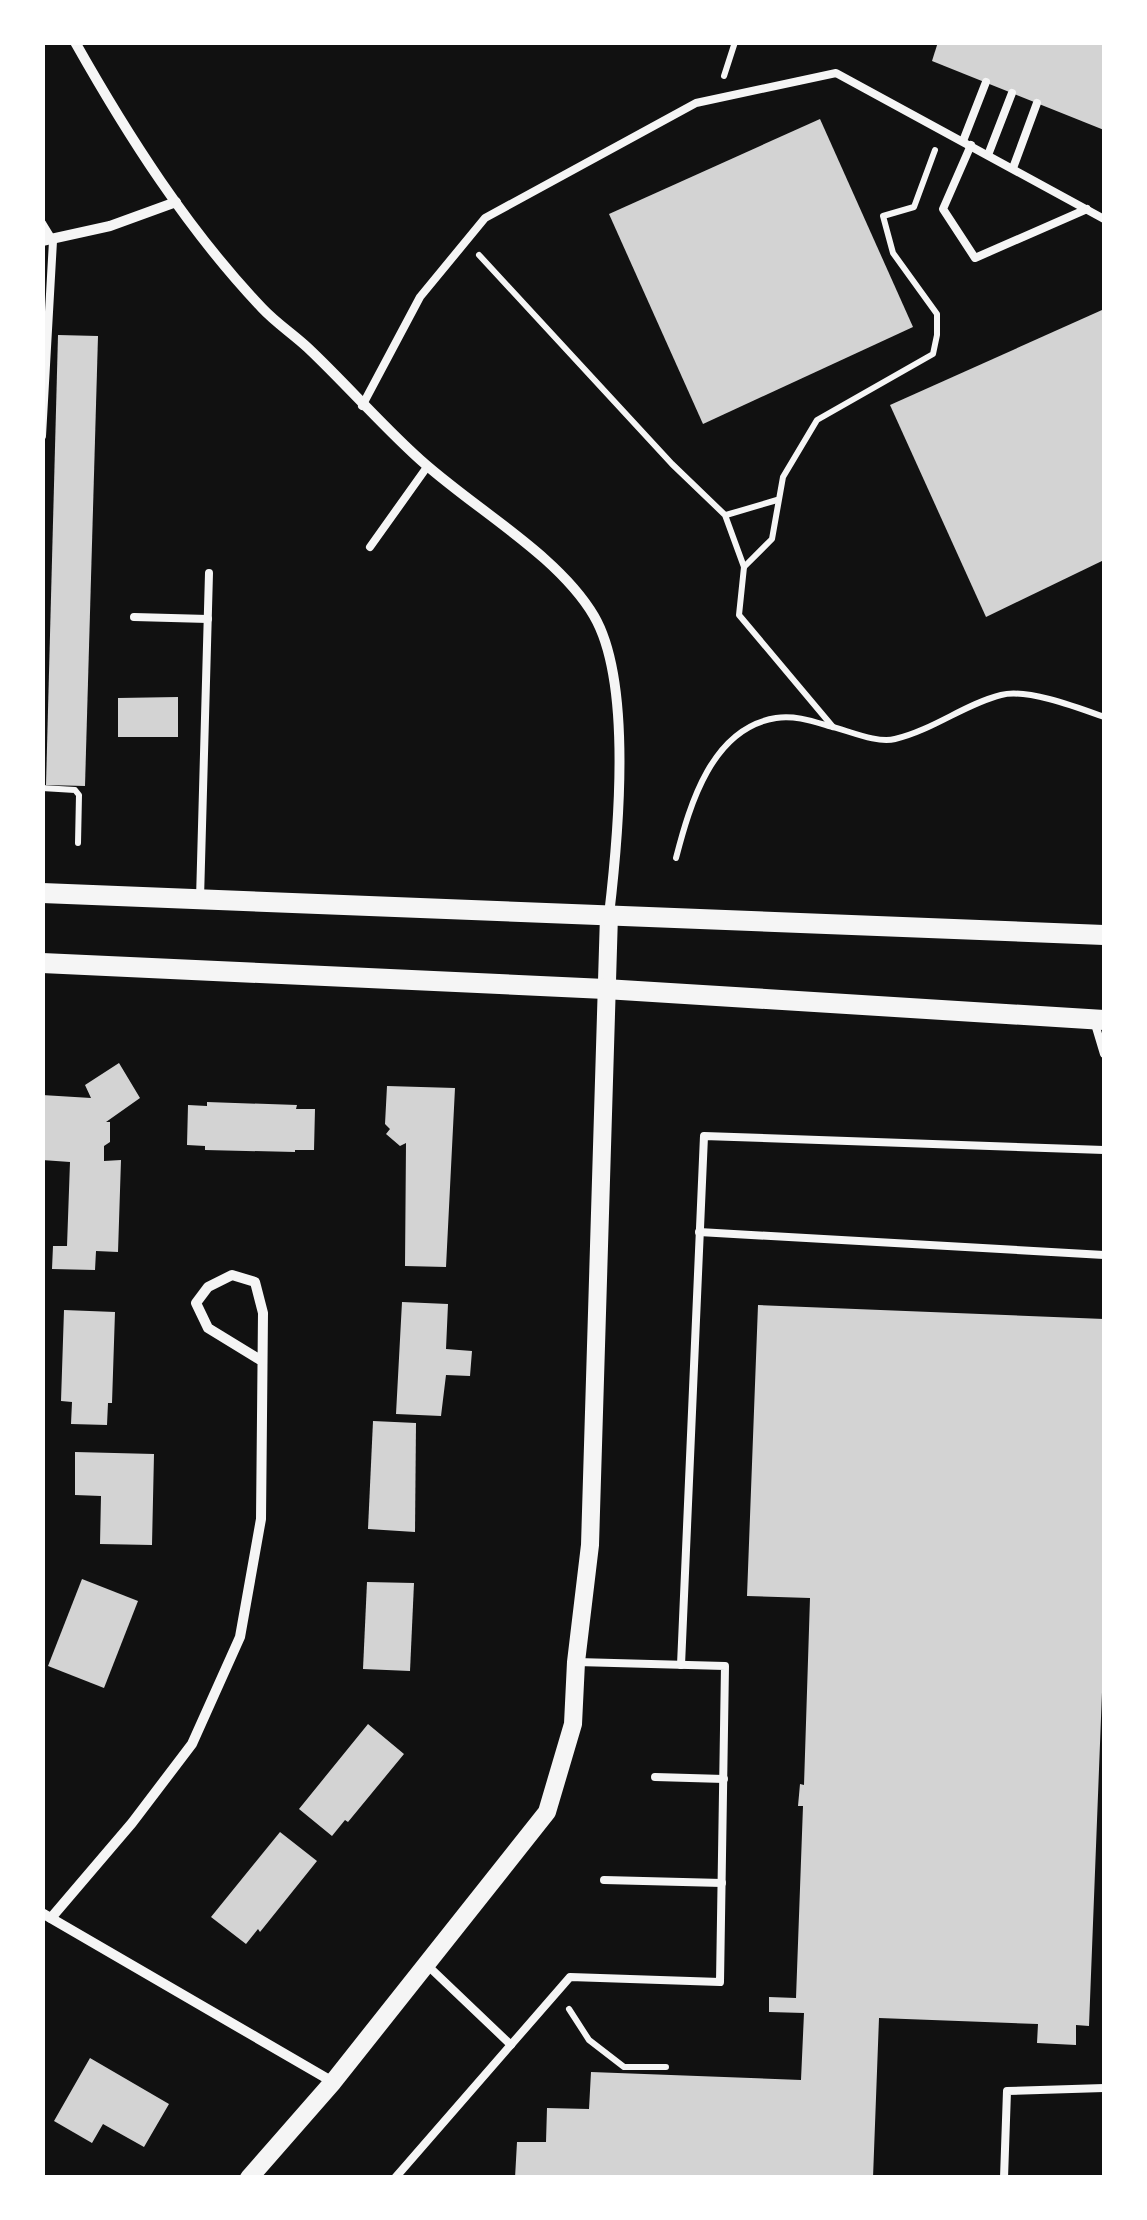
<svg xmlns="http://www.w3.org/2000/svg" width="1147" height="2220" font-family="'Archivo Narrow',sans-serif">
	<rect width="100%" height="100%" fill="#111"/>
	<g fill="#d3d3d3">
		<path d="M938 42H1104V130L932 61Z"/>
		<path d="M820 119 913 327 703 424 609 214Z"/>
		<path d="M1102 310 1104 316V560L986 617 890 405Z"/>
		<path d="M58 335 98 336 85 786 46 785Z"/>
		<path d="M178 697V737H118V698Z"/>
		<path d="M119 1063 140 1098 106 1122H110V1142L104 1146V1161L121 1160 118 1252 96 1251 95 1270 52 1269 53 1246H67L70 1162 42 1160V1095L91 1098 85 1085Z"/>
		<path d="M387 1086 455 1088 446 1267 405 1266 406 1143 400 1146 386 1134 390 1129 385 1124Z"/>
		<path d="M207 1102 297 1105 296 1109H315L314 1150H295V1152L205 1150V1146L187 1145 188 1105 207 1106Z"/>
		<path d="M402 1302 448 1304 446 1349 472 1351 470 1376 446 1375 441 1416 396 1414Z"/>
		<path d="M758 1305 1104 1319V1641L1089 2026 1076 2025V2045L1037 2043 1038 2024 879 2018 873 2178H515L517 2142H546L547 2108 589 2109 591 2072 801 2080 804 2013 769 2012V1997L796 1998 803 1806H798L800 1784 804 1785 810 1598 747 1596Z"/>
		<path d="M64 1310 115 1312 112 1403H108L107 1425 71 1424 72 1402 61 1401Z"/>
		<path d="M373 1421 416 1423 415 1532 368 1529Z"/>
		<path d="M75 1452 154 1454 152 1545 100 1544 101 1496 75 1495Z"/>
		<path d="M82 1579 138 1601 104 1688 48 1666Z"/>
		<path d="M367 1582 414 1583 410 1671 363 1669Z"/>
		<path d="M368 1724 404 1754 348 1822 345 1820 332 1836 299 1809Z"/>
		<path d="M280 1832 317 1861 260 1932 258 1929 246 1944 211 1917Z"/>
		<path d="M90 2058 169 2104 144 2147 103 2124 92 2143 54 2121Z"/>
	</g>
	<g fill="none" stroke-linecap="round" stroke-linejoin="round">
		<g stroke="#f5f5f5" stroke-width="6">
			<path d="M724 76 735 42"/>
			<path d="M479 255 672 464 725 515 744 567"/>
			<path d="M726 515 777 500"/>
			<path d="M833 727 739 615 744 567 772 539 783 477 817 420 933 354 937 335V314L893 253 883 216 914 207 935 150"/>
			<path d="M42 788 75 790 79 795 78 843"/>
			<path d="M676 858C690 804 712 728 776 718 794 715 812 721 829 726 847 730 877 744 895 739 933 730 965 704 1001 695 1027 688 1079 708 1104 717"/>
			<path d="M569 2009 589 2040 624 2067H666"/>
		</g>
		<g stroke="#f5f5f5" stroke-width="8">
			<path d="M963 141 986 82"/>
			<path d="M971 145 943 209 975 258 1087 209"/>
			<path d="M988 155 1012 93"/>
			<path d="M1013 168 1037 103"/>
			<path d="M42 223 53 241 42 436"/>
			<path d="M362 406 420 297 485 218 696 103 836 73 1104 219"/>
			<path d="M370 547 427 467"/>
			<path d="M134 617 208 619"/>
			<path d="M200 899 209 573"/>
			<path d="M1095 1024 1104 1054"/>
			<path d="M699 1232 1104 1255"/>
			<path d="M681 1665 704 1136 1104 1150"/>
			<path d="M655 1777 724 1779"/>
			<path d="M604 1880 722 1883"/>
			<path d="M426 1964 511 2045"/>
			<path d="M395 2178 570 1977 720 1982 725 1666 577 1662"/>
			<path d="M1004 2178 1007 2091 1104 2088"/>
		</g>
		<g stroke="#f5f5f5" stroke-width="10">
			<path d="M75 42C128 136 188 230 262 308 276 323 293 334 308 348 344 382 378 421 415 455 469 506 557 553 594 616 633 683 618 839 609 915"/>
			<path d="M42 241 110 226 176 202"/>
			<path d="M42 1913 333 2082"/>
			<path d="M51 1918 132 1823 192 1744 240 1637 261 1519 263 1313 255 1282 232 1275 208 1287 196 1303 208 1328 262 1361"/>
		</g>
		<path stroke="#f5f5f5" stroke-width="18" d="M249 2178 333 2082 547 1812 573 1724 576 1662 590 1545 609 915"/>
		<g stroke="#f5f5f5" stroke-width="20">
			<path d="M42 893 1104 935"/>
			<path d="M42 963 605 989 1104 1020"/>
		</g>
	</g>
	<rect width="1147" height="2220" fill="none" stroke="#ffffff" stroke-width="90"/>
</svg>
